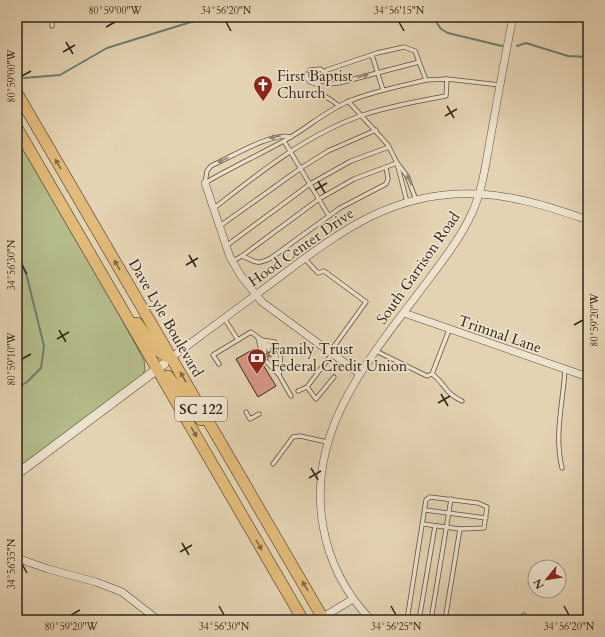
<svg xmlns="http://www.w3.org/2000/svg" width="605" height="637" font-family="Cardo,serif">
	<rect width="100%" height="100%" fill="#e4d3b2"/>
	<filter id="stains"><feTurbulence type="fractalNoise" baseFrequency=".005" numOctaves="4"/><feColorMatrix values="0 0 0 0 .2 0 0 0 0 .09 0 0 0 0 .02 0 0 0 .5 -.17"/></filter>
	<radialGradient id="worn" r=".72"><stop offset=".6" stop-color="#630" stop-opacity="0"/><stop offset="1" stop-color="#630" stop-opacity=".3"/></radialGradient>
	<path fill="#b5bc8b" stroke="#727153" d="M17 134 73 230 144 360 145 369 142 378 17 470Z"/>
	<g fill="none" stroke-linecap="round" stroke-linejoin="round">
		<g stroke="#6c7e71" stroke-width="2">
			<path d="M433 17 441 29 448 33 502 46"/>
			<path d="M517 46 526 43 568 56 588 57"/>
			<path d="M24 78 60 75 107 48 207 17"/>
			<path d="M17 251 27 277 44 346 41 368 27 382 17 388"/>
		</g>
	</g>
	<path fill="#d59686" stroke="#2f261b" d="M254 349 258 356 261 357 275 349 276 352 264 358 262 363 276 386 258 397 236 359Z"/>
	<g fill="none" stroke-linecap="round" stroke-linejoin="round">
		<g stroke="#5c5141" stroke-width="5">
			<g id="service">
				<path d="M52 26 53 17"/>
				<path d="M372 55 383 90"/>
				<path d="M419 62 339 83 327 84 322 76 327 70 377 53 404 47 415 51C419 61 422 70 426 80L447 79 500 85"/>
				<path d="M310 70 320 69 325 72"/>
				<path d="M307 74 306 76 310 82 316 84 324 80"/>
				<path d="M307 95C320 91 329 98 339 106"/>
				<path d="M348 101 388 145 397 163 407 202"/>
				<path d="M284 141 329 216"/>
				<path d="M398 164 407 176 416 200"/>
				<path d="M205 183C232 167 261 154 289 138 310 126 328 109 352 100 375 91 401 86 426 80"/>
				<path d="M205 183 207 171 211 166C229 158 274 131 291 137"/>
				<path d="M213 209C259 173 307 134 363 115 390 106 418 101 446 96L447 79"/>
				<path d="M220 226 301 168 328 151 376 130"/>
				<path d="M226 246 310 184 351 161 389 147"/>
				<path d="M242 256 319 199 354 179 386 167"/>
				<path d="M304 258 318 273 324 271 366 302 330 352"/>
				<path d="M233 261 242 256C256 261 255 266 271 258L340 208 386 184 388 179 386 167 397 163"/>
				<path d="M224 318 238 340"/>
				<path d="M258 338 262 354"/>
				<path d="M262 340 275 342C282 354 281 362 279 375"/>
				<path d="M262 341 265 352"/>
				<path d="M265 343 272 347"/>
				<path d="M376 351 427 376 432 374 449 330"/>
				<path d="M276 355 277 364"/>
				<path d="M273 357 279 375 291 396"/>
				<path d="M270 359 275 367"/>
				<path d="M266 361 277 373"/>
				<path d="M219 364 213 355 251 332 264 342 269 350"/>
				<path d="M432 374C446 384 444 393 462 401"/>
				<path d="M307 387 316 399 334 377"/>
				<path d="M298 391 307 387 332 354"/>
				<path d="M246 412 250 419 259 414"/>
				<path d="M273 464 293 437 300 436 327 442"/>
				<path d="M562 468C554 435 563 403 565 370"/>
				<path d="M425 510 486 518"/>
				<path d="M423 524 460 529"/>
				<path d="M524 615 525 620"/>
				<path d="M407 620 426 500 430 497 478 503 487 507 484 528 460 529 445 620"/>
				<path d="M419 620 435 526"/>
				<path d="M431 620 451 499"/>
			</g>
		</g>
		<g stroke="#5c5141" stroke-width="8">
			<g id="minor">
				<path d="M205 183 230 257 241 276 262 302 360 374"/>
				<path d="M404 313 588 377"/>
				<path d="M168 360C203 334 238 308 273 282 338 233 393 189 479 194 518 196 552 208 588 220"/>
				<path d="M17 558 48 569 96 582 122 592 158 620"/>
				<path d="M323 617 353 599"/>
				<path d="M371 620C346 594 329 561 323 526 305 425 377 350 432 275 447 255 462 235 472 213 483 189 486 161 491 135 498 96 505 56 513 17"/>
			</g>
		</g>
		<g stroke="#5c5141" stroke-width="10">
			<path id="tertiary" d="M17 474 164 364"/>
		</g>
		<g stroke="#2f261b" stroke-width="12">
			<g id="primary">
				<path d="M17 93 324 620"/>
				<path d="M17 128 303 620"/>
				<path d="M137 323C145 333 156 353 168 357"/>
				<path d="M168 376 201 420"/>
			</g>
		</g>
		<use href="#service" stroke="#ede2cd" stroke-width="3.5"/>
		<use href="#minor" stroke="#ede2cd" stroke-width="7"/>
		<use href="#tertiary" stroke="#ede2cd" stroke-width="9"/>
		<use href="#primary" stroke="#e2ba79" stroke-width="11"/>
	</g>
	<defs><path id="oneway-solid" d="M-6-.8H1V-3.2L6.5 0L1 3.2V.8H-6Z"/></defs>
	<g fill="#8e8474">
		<use href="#oneway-solid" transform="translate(363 76) rotate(-16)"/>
		<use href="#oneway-solid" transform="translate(275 137) rotate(167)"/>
		<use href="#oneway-solid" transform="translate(223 160) rotate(155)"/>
		<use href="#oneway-solid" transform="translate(409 180) rotate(-112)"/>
	</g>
	<g fill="#806945">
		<use href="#oneway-solid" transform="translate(58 164) rotate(-120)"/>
		<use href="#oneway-solid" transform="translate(117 265) rotate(-120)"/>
		<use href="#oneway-solid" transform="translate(183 377) rotate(-120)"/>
		<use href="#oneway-solid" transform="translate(194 432) rotate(60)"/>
		<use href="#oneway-solid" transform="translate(259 545) rotate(60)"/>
		<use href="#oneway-solid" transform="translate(305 586) rotate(-120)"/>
	</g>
	<path fill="none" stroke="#2f261b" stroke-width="1.5" d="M226 22 231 31M399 22 404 31M106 27 115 22M66 42 73 54M63 52 75 45M22 76 31 71M447 106 454 118M445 116 457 109M318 181 325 193M315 190 327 183M189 255 196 267M22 265 27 274M186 265 198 258M574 325 583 320M59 330 66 342M57 339 69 332M22 359 31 354M441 394 448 406M438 403 450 396M311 468 318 480M309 478 321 471M182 543 189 555M180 552 192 545M22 564 27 573M219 606 224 615M391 606 396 615M564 606 569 615M71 615 80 610"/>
	<defs>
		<g id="church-pin" transform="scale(1)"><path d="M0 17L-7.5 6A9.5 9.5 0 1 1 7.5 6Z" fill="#8f2418" stroke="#ede2cd"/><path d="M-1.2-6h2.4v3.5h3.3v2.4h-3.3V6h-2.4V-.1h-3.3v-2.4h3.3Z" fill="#fff"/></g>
		<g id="bank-pin" transform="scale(1)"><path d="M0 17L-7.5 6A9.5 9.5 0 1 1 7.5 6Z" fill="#8f2418" stroke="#ede2cd"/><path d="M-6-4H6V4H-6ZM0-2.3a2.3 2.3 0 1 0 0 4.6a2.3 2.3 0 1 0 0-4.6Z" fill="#fff"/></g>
	</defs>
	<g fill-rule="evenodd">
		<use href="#church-pin" x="263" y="85"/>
		<use href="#bank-pin" x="257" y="358"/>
	</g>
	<g text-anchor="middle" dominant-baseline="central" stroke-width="3.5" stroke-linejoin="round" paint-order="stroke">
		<rect fill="#ede2cd" stroke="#685e50" stroke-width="1" x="175" y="397" width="52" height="24" rx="3"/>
		<g font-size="14" font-weight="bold" fill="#2f261b">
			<text x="201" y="409">SC 122</text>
		</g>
		<g font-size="15" fill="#2f261b" stroke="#ede2cd" text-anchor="start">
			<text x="277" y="76">First Baptist<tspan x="277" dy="17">Church</tspan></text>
			<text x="271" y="349">Family Trust<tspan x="271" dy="17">Federal Credit Union</tspan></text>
		</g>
		<g font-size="15" fill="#2f261b" stroke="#ede2cd">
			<text transform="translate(301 247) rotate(-35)">Hood Center Drive</text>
			<text transform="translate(418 268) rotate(-55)">South Garrison Road</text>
			<text transform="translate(166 318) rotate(60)">Dave Lyle Boulevard</text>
			<text transform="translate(500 334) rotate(19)">Trimnal Lane</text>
		</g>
	</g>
	<rect width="605" height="637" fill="none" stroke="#e4d3b2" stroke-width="44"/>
	<g transform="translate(547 579) rotate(240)"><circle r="19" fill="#ede2cd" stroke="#a19786"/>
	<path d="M0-3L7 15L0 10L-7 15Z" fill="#8f2418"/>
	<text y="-6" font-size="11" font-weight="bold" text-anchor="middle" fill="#2f261b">N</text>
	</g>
	<rect x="22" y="22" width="561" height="593" fill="none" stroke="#2f261b" stroke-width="1.5"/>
	<g font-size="10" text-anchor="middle" fill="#2f261b">
		<text x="115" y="14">80°59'00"W</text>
		<text x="226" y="14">34°56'20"N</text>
		<text x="399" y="14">34°56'15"N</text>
		<text transform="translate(11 76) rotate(-90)" y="4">80°59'00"W</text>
		<text transform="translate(11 265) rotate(-90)" y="4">34°56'30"N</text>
		<text transform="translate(594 320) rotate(-90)" y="4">80°59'20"W</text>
		<text transform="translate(11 359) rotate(-90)" y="4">80°59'10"W</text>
		<text transform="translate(11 564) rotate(-90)" y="4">34°56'35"N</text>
		<text x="71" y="630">80°59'20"W</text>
		<text x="224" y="630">34°56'30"N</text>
		<text x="396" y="630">34°56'25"N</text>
		<text x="569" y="630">34°56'20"N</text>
	</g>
	<rect width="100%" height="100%" filter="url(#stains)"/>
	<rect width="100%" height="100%" fill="url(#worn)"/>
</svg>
